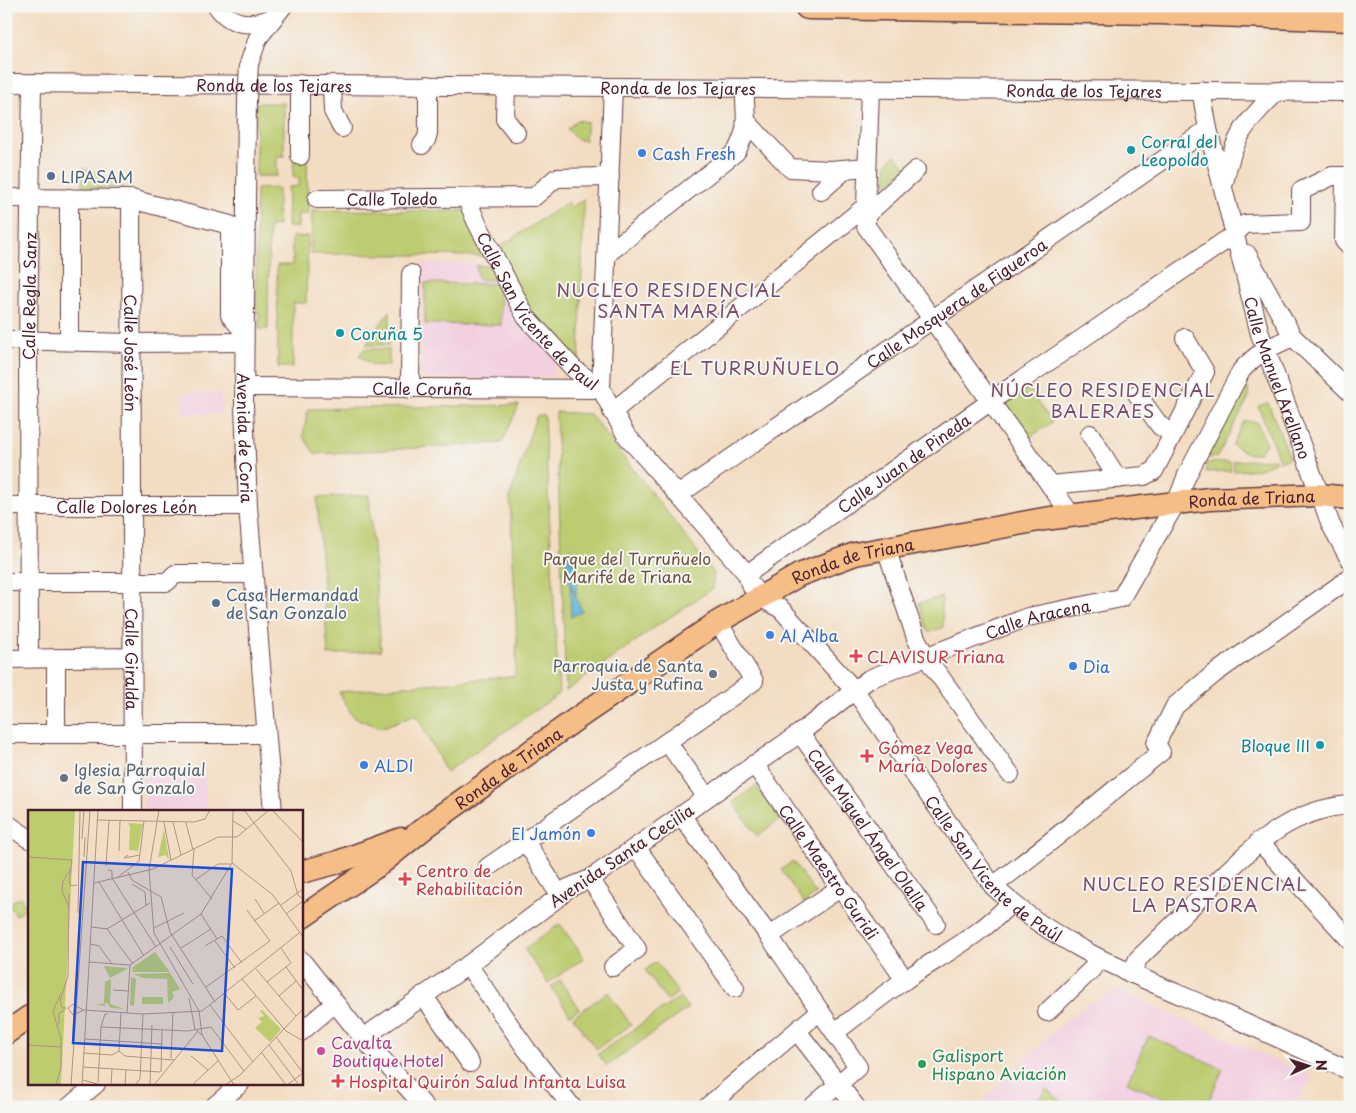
<svg xmlns="http://www.w3.org/2000/svg" width="1356" height="1113" font-family="'Playpen Sans',sans-serif">
	<rect width="100%" height="100%" fill="#f6f6f2"/>
	<filter id="ink" filterUnits="userSpaceOnUse"><feTurbulence type="fractalNoise" baseFrequency=".02" numOctaves="2"/><feDisplacementMap in="SourceGraphic" scale="10" xChannelSelector="R" yChannelSelector="G"/><feConvolveMatrix kernelMatrix="1 2 1 2 8 2 1 2 1" color-interpolation-filters="sRGB"/></filter>
	<filter id="wash" filterUnits="userSpaceOnUse"><feTurbulence type="fractalNoise" baseFrequency=".0096" numOctaves="4" result="noise"/><feDisplacementMap in="SourceGraphic" scale="20" xChannelSelector="R" yChannelSelector="G"/><feGaussianBlur stdDeviation="1.12" result="paint"/><feColorMatrix in="noise" values="0 0 0 0 0 0 0 0 0 0 0 0 0 0 0 0 0 1.4 0 .05"/><feComposite in="paint" operator="in"/></filter>
	<g filter="url(#wash)">
		<rect width="100%" height="100%" fill="#f3ddc2"/>
		<g fill="#f3cfe0">
			<path d="M422 264H497L557 358 552 377H535L534 379 421 378Z"/>
			<rect x="183" y="393" width="38" height="21"/>
			<path d="M163 770 205 772 206 812H144L142 772Z"/>
			<path d="M1117 990 1313 1077 1293 1107H976L1050 1035 1081 1009 1084 1010 1088 1001 1097 1005 1100 997 1103 998 1109 993 1114 997Z"/>
		</g>
		<g fill="#bccc6f" stroke="#83764d">
			<path d="M256 103H284V156H277V176H256Z"/>
			<path d="M577 120 587 122 585 140H578L567 129Z"/>
			<path d="M895 155 907 167 889 184 886 182 887 164Z"/>
			<path d="M294 156H307L308 214H298V227H287L288 187 299 186V177H293Z"/>
			<path d="M82 168 122 181V188H82Z"/>
			<path d="M278 188V226H269L268 329H259V313H256V189Z"/>
			<path d="M584 199 579 367 527 311 509 276V264L496 249 568 202 571 207Z"/>
			<path d="M312 210 468 211 491 256 311 254Z"/>
			<path d="M308 236 306 303H293V367H278L277 265H292V259H294L292 255V237Z"/>
			<path d="M476 266H493L497 280H478Z"/>
			<path d="M425 283 500 284 501 325 425 324Z"/>
			<path d="M390 311 389 345H366Z"/>
			<path d="M364 349H389V366L373 365 359 356Z"/>
			<path d="M1244 381 1247 382 1249 397 1217 457 1207 458 1206 456Z"/>
			<path d="M1028 388 1052 422 1026 440 1002 406Z"/>
			<path d="M1268 403 1290 458 1280 462 1258 406Z"/>
			<path d="M519 405 502 443 315 454 303 436 308 409Z"/>
			<path d="M556 412 590 414 714 573 712 589 661 623 566 691Z"/>
			<path d="M544 415 559 694 446 772 416 714 381 728 353 717 339 692 515 676 517 642 510 496 536 416Z"/>
			<path d="M1244 421 1257 422 1266 443 1260 453 1249 454 1232 445Z"/>
			<path d="M1275 459V462L1260 469 1234 471 1233 461Z"/>
			<path d="M1230 462 1231 471 1206 472V463Z"/>
			<path d="M369 495 381 650 328 655 317 498Z"/>
			<path d="M941 597 943 628 928 632 919 603Z"/>
			<path d="M756 786 780 819 757 836 733 802Z"/>
			<path d="M793 861 816 894 804 903 781 870Z"/>
			<path d="M20 897 28 907 16 915 8 904Z"/>
			<path d="M560 924 584 958 548 983 524 949Z"/>
			<path d="M656 962 678 993 667 1001 645 970Z"/>
			<path d="M560 980 579 1009 570 1015 551 987Z"/>
			<path d="M608 992 631 1025 596 1049 573 1017Z"/>
			<path d="M680 997 688 1008 607 1066 598 1054Z"/>
			<path d="M1149 1036 1223 1069 1206 1107H1182L1127 1082Z"/>
			<path d="M1046 1089 1069 1107H1033Z"/>
		</g>
		<g fill="#61b8de" stroke="#566c84">
			<path d="M570 548 578 569 576 595 568 579 566 557 573 564 567 554Z"/>
			<path d="M570 585 582 611 571 617Z"/>
		</g>
	</g>
	<g filter="url(#ink)">
		<g fill="none" stroke-linecap="round" stroke-linejoin="round">
			<g stroke="#633c42" stroke-width="20">
				<g id="minor">
					<path d="M217 6C231 26 251 27 272 18"/>
					<path d="M249 64 258 38 283 6"/>
					<path id="s1" d="M6 83 1350 92"/>
					<path d="M300 84V156"/>
					<path d="M332 84 333 111 342 128"/>
					<path d="M506 86 505 119 516 133"/>
					<path id="s2" d="M1201 90 1208 129 1260 334 1331 525 1350 560"/>
					<path id="s3" d="M247 99 244 406 248 506 273 812"/>
					<path d="M748 123 790 168 830 170 867 167"/>
					<path d="M422 145 426 140 428 133V85"/>
					<path d="M1345 176 1344 241 1350 247"/>
					<path d="M1224 183C1233 138 1245 122 1278 91"/>
					<path d="M821 191 846 169"/>
					<path d="M6 198 131 199 230 225V315L244 332"/>
					<path id="s4" d="M131 199 133 812"/>
					<path id="s5" d="M317 199 534 197 556 178 610 177"/>
					<path id="s6" d="M467 199 476 221 526 317 574 369 601 389 626 435 747 574 750 584 760 597 781 609 855 691 993 886C1053 943 1129 973 1204 1005 1253 1026 1301 1049 1350 1071"/>
					<path d="M866 206V226L1072 516"/>
					<path d="M866 215 916 170"/>
					<path d="M607 254 736 152C751 125 744 116 745 88"/>
					<path d="M1247 254 1293 337 1350 392"/>
					<path d="M6 340 131 343 244 342"/>
					<path d="M69 341V198"/>
					<path id="s7" d="M243 387 601 389"/>
					<path d="M410 389 411 274"/>
					<path d="M601 389 613 87"/>
					<path d="M1137 394 1160 426 1173 434"/>
					<path d="M612 412 866 206 870 88"/>
					<path d="M1090 434 1118 479"/>
					<path d="M1050 485 1144 476 1154 471 1205 372 1185 338"/>
					<path id="s8" d="M678 495 1208 129"/>
					<path id="s9" d="M6 506H248"/>
					<path d="M886 548 916 638 926 657 1010 774"/>
					<path id="s10" d="M747 574 991 401 1235 234 1245 224 1301 222V191L1332 176H1350"/>
					<path d="M6 582H167L175 574H253"/>
					<path id="s11" d="M29 658 28 340 32 84"/>
					<path d="M6 659 132 657"/>
					<path id="s12" d="M800 733 936 924"/>
					<path d="M6 734H265"/>
					<path d="M56 734V659"/>
					<path d="M668 743 706 796"/>
					<path id="s13" d="M754 764 905 980"/>
					<path d="M681 815 769 936 858 1067 812 1107"/>
					<path d="M6 823 29 839"/>
					<path d="M1259 841 1350 940"/>
					<path d="M526 842 560 896"/>
					<path d="M636 847 735 988"/>
					<path d="M488 867 754 681 718 622"/>
					<path d="M590 879 637 949 613 967"/>
					<path d="M993 886C1051 843 1105 797 1161 752L1156 744 1175 706 1214 674 1350 578"/>
					<path d="M769 936 840 888"/>
					<path d="M301 960 363 1038 425 1107"/>
					<path d="M468 965 527 1050 572 1107"/>
					<path d="M1131 974 1138 959C1162 936 1185 913 1209 889 1251 849 1288 809 1350 805"/>
					<path d="M423 995 470 1063"/>
					<path d="M1047 1012 1092 969 1098 958"/>
					<path d="M797 1031 856 1107"/>
					<path d="M301 1032 335 1003"/>
					<path d="M835 1032C858 1015 881 996 905 980 937 958 986 932 1010 903"/>
					<path id="s14" d="M363 1038 468 965 560 896 568 888 590 879 800 733 869 679 1028 617 1121 598 1177 501 1187 475 1241 371C1256 353 1272 346 1293 337"/>
					<path d="M69 1107 96 1084"/>
					<path d="M213 1107 240 1084"/>
					<path d="M707 1107 820 1011"/>
				</g>
			</g>
			<g stroke="#633c42" stroke-width="25">
				<g id="major">
					<path d="M301 872 335 863 401 839"/>
					<path id="s15" d="M301 918 380 864 428 825 579 717 718 622 799 575 855 554 1044 519 1209 499 1319 495 1350 498"/>
					<path d="M6 1033 29 1017"/>
				</g>
			</g>
			<g stroke="#633c42" stroke-width="29">
				<path id="highway" d="M808 6 1160 11 1350 18"/>
			</g>
			<use href="#minor" stroke="#fff" stroke-width="18"/>
			<use href="#major" stroke="#f6be87" stroke-width="22"/>
			<use href="#highway" stroke="#f6be87" stroke-width="26"/>
			<g stroke="#633c42" stroke-width="20" stroke-linecap="butt">
				<path id="minor-bridge" d="M247 99 249 64"/>
			</g>
			<use href="#minor-bridge" stroke="#fff" stroke-width="18"/>
		</g>
	</g>
	<g fill="#0f9aa8" stroke="#f6f6f2" stroke-width="2">
		<circle cx="1131" cy="150" r="5"/>
		<circle cx="340" cy="333" r="5"/>
		<circle cx="1320" cy="745" r="5"/>
	</g>
	<g fill="#3f7fe0" stroke="#f6f6f2" stroke-width="2">
		<circle cx="642" cy="153" r="5"/>
		<circle cx="770" cy="635" r="5"/>
		<circle cx="1073" cy="666" r="5"/>
		<circle cx="364" cy="765" r="5"/>
		<circle cx="591" cy="833" r="5"/>
	</g>
	<g fill="#5c6f8a" stroke="#f6f6f2" stroke-width="2">
		<circle cx="51" cy="176" r="5"/>
		<circle cx="216" cy="603" r="5"/>
	</g>
	<g fill="#e0444e" stroke="#f6f6f2" stroke-width="2">
		<path d="M853.5 648.5h5v5h5v5h-5v5h-5v-5h-5v-5h5z"/>
		<path d="M864.5 748.5h5v5h5v5h-5v5h-5v-5h-5v-5h5z"/>
		<path d="M402.5 871.5h5v5h5v5h-5v5h-5v-5h-5v-5h5z"/>
		<path d="M335.5 1073.5h5v5h5v5h-5v5h-5v-5h-5v-5h5z"/>
	</g>
	<g fill="#6b7280" stroke="#f6f6f2" stroke-width="2">
		<circle cx="713" cy="674" r="5"/>
		<circle cx="64" cy="778" r="5"/>
	</g>
	<circle fill="#d1479c" stroke="#f6f6f2" stroke-width="2" cx="321" cy="1051" r="5"/>
	<circle fill="#2e9e5b" stroke="#f6f6f2" stroke-width="2" cx="922" cy="1064" r="5"/>
	<g text-anchor="middle" dominant-baseline="central" stroke-width="4" stroke-linejoin="round" paint-order="stroke">
		<g font-size="16" fill="#4a1f2b" stroke="#f6f6f2">
			<text stroke="none"><textPath href="#s1" startOffset="268">Ronda de los Tejares</textPath></text>
			<text stroke="none"><textPath href="#s1" startOffset="672">Ronda de los Tejares</textPath></text>
			<text stroke="none"><textPath href="#s1" startOffset="1078">Ronda de los Tejares</textPath></text>
			<text stroke="none"><textPath href="#s5" startOffset="75">Calle Toledo</textPath></text>
			<text stroke="none"><textPath href="#s11" startOffset="362">Calle Regla Sanz</textPath></text>
			<text stroke="none"><textPath href="#s8" startOffset="338">Calle Mosquera de Figueroa</textPath></text>
			<text stroke="none"><textPath href="#s6" startOffset="134">Calle San Vicente de Paul</textPath></text>
			<text stroke="none"><textPath href="#s4" startOffset="154">Calle José León</textPath></text>
			<text stroke="none"><textPath href="#s2" startOffset="298">Calle Manuel Arellano</textPath></text>
			<text stroke="none"><textPath href="#s7" startOffset="179">Calle Coruña</textPath></text>
			<text stroke="none"><textPath href="#s3" startOffset="339">Avenida de Coria</textPath></text>
			<text stroke="none"><textPath href="#s10" startOffset="192">Calle Juan de Pineda</textPath></text>
			<text stroke="none"><textPath href="#s15" startOffset="1066">Ronda de Triana</textPath></text>
			<text stroke="none"><textPath href="#s9" startOffset="121">Calle Dolores León</textPath></text>
			<text stroke="none"><textPath href="#s15" startOffset="661">Ronda de Triana</textPath></text>
			<text stroke="none"><textPath href="#s14" startOffset="801">Calle Aracena</textPath></text>
			<text stroke="none"><textPath href="#s4" startOffset="460">Calle Giralda</textPath></text>
			<text stroke="none"><textPath href="#s15" startOffset="256">Ronda de Triana</textPath></text>
			<text stroke="none"><textPath href="#s12" startOffset="118">Calle Miguel Ángel Olalla</textPath></text>
			<text transform="translate(621 855) rotate(-34)">Avenida Santa Cecilia</text>
			<text stroke="none"><textPath href="#s6" startOffset="861">Calle San Vicente de Paúl</textPath></text>
			<text stroke="none"><textPath href="#s13" startOffset="131">Calle Maestro Guridi</textPath></text>
		</g>
		<g font-size="16" fill="#0d838f" stroke="#f6f6f2" text-anchor="start">
			<text x="1141" y="141">Corral del<tspan x="1141" dy="18">Leopoldo</tspan></text>
			<text x="350" y="333">Coruña 5</text>
			<text x="1310" y="745" text-anchor="end">Bloque III</text>
		</g>
		<g font-size="16" fill="#366cbe" stroke="#f6f6f2" text-anchor="start">
			<text x="652" y="153">Cash Fresh</text>
			<text x="780" y="635">Al Alba</text>
			<text x="1083" y="666">Dia</text>
			<text x="374" y="765">ALDI</text>
			<text x="581" y="833" text-anchor="end">El Jamón</text>
		</g>
		<g font-size="16" fill="#4e5e75" stroke="#f6f6f2" text-anchor="start">
			<text x="61" y="176">LIPASAM</text>
			<text x="226" y="594">Casa Hermandad<tspan x="226" dy="18">de San Gonzalo</tspan></text>
		</g>
		<g font-size="16" fill="#6c533f" stroke="#f6f6f2">
			<text x="627" y="558">Parque del Turruñuelo<tspan x="627" dy="18">Marifé de Triana</tspan></text>
		</g>
		<g font-size="16" fill="#be3a42" stroke="#f6f6f2" text-anchor="start">
			<text x="867" y="656">CLAVISUR Triana</text>
			<text x="878" y="747">Gómez Vega<tspan x="878" dy="18">María Dolores</tspan></text>
			<text x="416" y="870">Centro de<tspan x="416" dy="18">Rehabilitación</tspan></text>
			<text x="349" y="1081">Hospital Quirón Salud Infanta Luisa</text>
		</g>
		<g font-size="16" fill="#5b616d" stroke="#f6f6f2" text-anchor="end">
			<text x="703" y="665">Parroquia de Santa<tspan x="703" dy="18">Justa y Rufina</tspan></text>
			<text x="74" y="769" text-anchor="start">Iglesia Parroquial<tspan x="74" dy="18">de San Gonzalo</tspan></text>
		</g>
		<g font-size="16" fill="#b23c85" stroke="#f6f6f2" text-anchor="start">
			<text x="331" y="1042">Cavalta<tspan x="331" dy="18">Boutique Hotel</tspan></text>
		</g>
		<g font-size="16" fill="#27864d" stroke="#f6f6f2" text-anchor="start">
			<text x="932" y="1055">Galisport<tspan x="932" dy="18">Hispano Aviación</tspan></text>
		</g>
		<g font-size="18" letter-spacing="1" fill="#7a4d6b" stroke="#f6f6f2">
			<text x="669" y="289">NUCLEO RESIDENCIAL<tspan x="669" dy="21">SANTA MARÍA</tspan></text>
			<text x="755" y="367">EL TURRUÑUELO</text>
			<text x="1103" y="389">NÚCLEO RESIDENCIAL<tspan x="1103" dy="21">BALERAES</tspan></text>
			<text x="1195" y="883">NUCLEO RESIDENCIAL<tspan x="1195" dy="21">LA PASTORA</tspan></text>
		</g>
	</g>
	<g transform="translate(28 810)">
		<rect width="275" height="275" fill="#f3ddc2"/>
		<path d="M0 0H47L33 275H0ZM100 13 115 14 110 41 101 40 102 17ZM136 19 141 49H140L138 45 130 47ZM127 142 142 162H104L105 157ZM76 156 99 158V159L82 168ZM142 163 152 179 144 182 146 187 140 193 139 169 115 168 105 164ZM103 167 108 169 106 196 102 195ZM83 169 82 194 96 199 83 198 79 193H76L78 196 68 195 76 193 77 172ZM114 187H135V194H114ZM234 200 253 219 242 232 227 218 234 212 230 208 236 206 232 201Z" fill="#bccc6f"/>
		<path fill="none" stroke="#af9186" stroke-width="1" d="M131 0 121 60 126 123 171 201 174 225 206 275M205 0 204 53 245 85 275 127M216 0 263 61 270 85 275 89M244 0 275 32M69 10 166 12 177 9 182 0M205 11 218 19M136 12 143 50M145 12 153 45M158 13 165 40M54 29 56 0M166 40 164 65 184 89M91 41 92 11M100 45 96 48 112 45M0 47 44 50 41 71 43 76 49 75M56 47 57 27M78 56 81 10M80 60 84 61V68L128 137M100 62 104 70 133 87 142 122 187 192M90 67 111 51 116 11M167 70 190 54H202M71 72 116 146M66 73 125 59 190 27H209L241 0M104 74 117 82 118 95M227 89 236 103M253 95 275 79M41 97 34 81 35 71 42 60M50 103 52 0M173 104 189 129M258 104 275 91M226 111 251 93M64 117 79 119 105 154M126 118 156 103M79 119 122 93M187 131 207 158M62 134 71 136 84 154M177 136 194 126 214 153M142 137 165 174M153 138 183 119M61 152 102 155M102 155 173 104 204 53M258 157 275 180M228 159 268 206M214 169 258 221 275 231M239 172 263 153 253 138M178 177 242 131 219 100M85 180 100 181M197 184 210 200 228 186M251 186 268 171M161 188 167 219 174 225M182 195 225 252M39 198H34L32 191 40 166 41 84M40 198 45 205 56 200 115 204 174 201 271 123M40 198 45 194 55 200M99 203 102 155M31 215V203L37 200M73 217 160 221 183 217 216 261M248 227 275 263M57 229 134 234M0 235 33 237M241 235 271 275M91 241 93 203M56 243 84 245 91 241 97 246 146 250M234 243 258 275M163 246 180 260M143 248 145 203M55 257 132 262M133 262 134 220M55 270 73 275M70 272 73 217 77 204H80M28 275 33 257V229L25 201 33 183M43 275 62 0M54 275 70 0M83 275 84 259M97 275 98 260M107 275 112 269 115 204M122 275 124 215M126 275 170 221M164 275 190 251M197 275 212 265 275 199M259 275 275 263"/>
		<path fill="#1d4ed8" fill-opacity="0.15" stroke="#1d4ed8" stroke-width="2.5" d="M55 52 204 59 194 241 45 233Z"/>
		<rect width="275" height="275" fill="none" stroke="#4a1f2b" stroke-width="2.5"/>
	</g>
	<rect width="1356" height="1113" fill="none" stroke="#f6f6f2" stroke-width="25"/>
	<g transform="translate(1308 1066) rotate(87)" stroke="#f6f6f2" stroke-width="4" paint-order="stroke">
	<path d="M0-4L9 19L0 12L-9 19Z" fill="#4a1f2b"/>
	<text y="-8" font-size="14" font-weight="bold" text-anchor="middle" fill="#4a1f2b">N</text>
	</g>
</svg>
